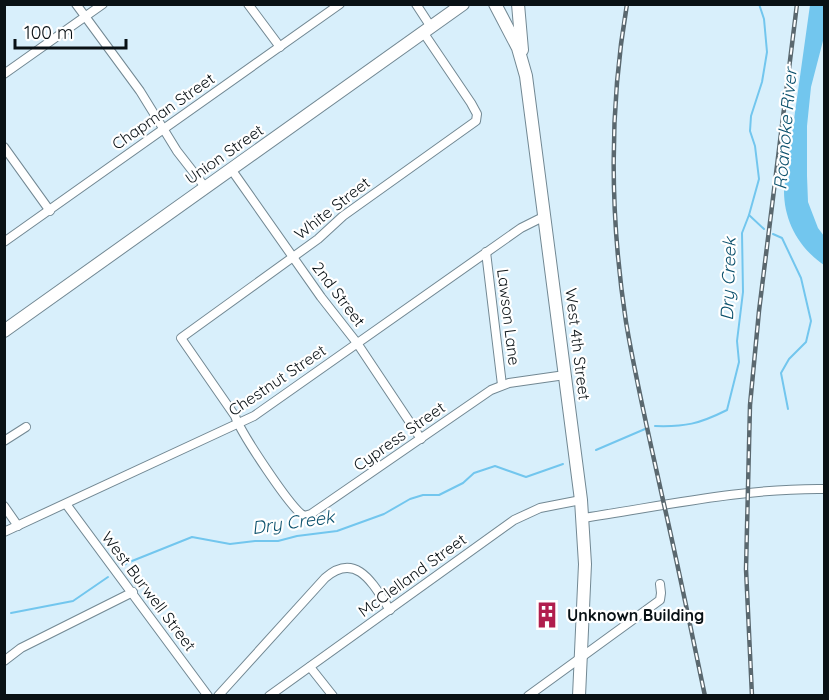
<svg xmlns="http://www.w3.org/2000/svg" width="829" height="700" font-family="Quicksand,sans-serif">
	<rect width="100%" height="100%" fill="#d8effb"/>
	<path fill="#72c6ee" d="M810 5H824V37L811 87 807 126V176L808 202 818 228 824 236V265C799 248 784 221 784 191Z"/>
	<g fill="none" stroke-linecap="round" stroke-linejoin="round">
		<g stroke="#72c6ee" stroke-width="2">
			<path d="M749 215 764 229"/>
			<path d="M773 234 782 238 801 278 811 321 806 342 789 359 781 373 788 409"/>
			<path d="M655 426C685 427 699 424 727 410L739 362 737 341 743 292 742 233 749 215 759 179 755 146 750 131 751 116 762 82 767 52 764 19 759 4"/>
			<path d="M596 450 645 429"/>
			<path d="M122 567 127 563 192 537 230 544 255 541H278L297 536 337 531 384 514 410 499 423 495H439L463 483 474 473 495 466 526 477 563 464"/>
			<path d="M11 613 73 601 108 577"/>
		</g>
		<g stroke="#728893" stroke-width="10">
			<g id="street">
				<path d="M76 4 140 91 177 151 205 187"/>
				<path d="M248 4 280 47"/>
				<path d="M416 4 431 27"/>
				<path d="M423 32 471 103 477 114 476 121 343 216 318 239 181 338 235 416C241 433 291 509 304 516L311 514 491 390 509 383 565 375"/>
				<path d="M4 74 103 4"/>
				<path d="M4 147 50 211"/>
				<path d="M231 169 321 297 357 343 421 439"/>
				<path d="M4 242 340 4"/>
				<path d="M486 252 502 385"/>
				<path d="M4 441 26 427"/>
				<path d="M66 504 208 696"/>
				<path d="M4 506 18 526"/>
				<path d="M583 518C663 506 744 488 824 489"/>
				<path d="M4 532 254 416 521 228 545 216"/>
				<path d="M4 661 21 648 133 592"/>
				<path d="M310 667 333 696"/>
				<path d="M218 696 325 578C357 550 374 586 390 610"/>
				<path d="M269 696 514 520 540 508 581 500"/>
				<path d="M528 696 660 600 661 593 660 584"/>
			</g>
		</g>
		<g stroke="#728893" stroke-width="14">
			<g id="secondary">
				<path d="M495 4 518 48 526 76 581 500 585 564 579 696"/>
				<path d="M518 4 522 50"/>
				<path d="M4 331 463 4"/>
			</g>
		</g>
		<use href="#street" stroke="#fff" stroke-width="8"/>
		<use href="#secondary" stroke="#fff" stroke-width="12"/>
		<g stroke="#5a686f" stroke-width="4.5">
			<g id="rail">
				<path d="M627 4C609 109 610 217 626 322 636 381 650 441 663 500 678 565 691 630 705 696"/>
				<path d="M752 696 746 569 750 405 759 311 797 4"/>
			</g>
		</g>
		<use href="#rail" stroke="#fff" stroke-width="2" stroke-dasharray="7" stroke-linecap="butt"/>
	</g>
	<defs>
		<g id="building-bare" transform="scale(2.07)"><path d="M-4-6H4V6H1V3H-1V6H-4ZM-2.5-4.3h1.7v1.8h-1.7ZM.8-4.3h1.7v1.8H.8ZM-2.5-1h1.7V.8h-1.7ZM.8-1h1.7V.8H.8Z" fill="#b01e4d" stroke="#fff" stroke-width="2.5" paint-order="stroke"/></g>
	</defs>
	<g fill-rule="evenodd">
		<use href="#building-bare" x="547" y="615"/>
	</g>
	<g text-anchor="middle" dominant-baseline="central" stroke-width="4.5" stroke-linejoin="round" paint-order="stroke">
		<g font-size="16" fill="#091115" stroke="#fff">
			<text transform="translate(163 111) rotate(-35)">Chapman Street</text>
			<text transform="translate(224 154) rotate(-35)">Union Street</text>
			<text transform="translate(332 208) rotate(-38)">White Street</text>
			<text transform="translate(339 294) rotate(53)">2nd Street</text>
			<text transform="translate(509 317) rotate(83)">Lawson Lane</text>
			<text transform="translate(578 344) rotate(83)">West 4th Street</text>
			<text transform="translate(277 380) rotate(-34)">Chestnut Street</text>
			<text transform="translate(399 436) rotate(-35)">Cypress Street</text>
			<text transform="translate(412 575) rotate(-36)">McClelland Street</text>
			<text transform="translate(149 591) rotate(53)">West Burwell Street</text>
		</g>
		<g font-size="16" font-weight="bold" fill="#091115" stroke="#fff" text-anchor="start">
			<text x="567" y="615">Unknown Building</text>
		</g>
		<g font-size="18" font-style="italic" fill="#0b516d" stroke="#fff">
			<text transform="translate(785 129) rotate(-85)">Roanoke River</text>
			<text transform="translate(728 279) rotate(-88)">Dry Creek</text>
			<text transform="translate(293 522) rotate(-8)">Dry Creek</text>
		</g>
	</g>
	<rect width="829" height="700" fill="none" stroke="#091115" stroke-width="12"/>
	<path d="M15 39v9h111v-9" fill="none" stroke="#091115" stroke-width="3"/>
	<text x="24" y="39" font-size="18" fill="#091115" stroke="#ffffff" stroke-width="4.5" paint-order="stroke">100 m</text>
</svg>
